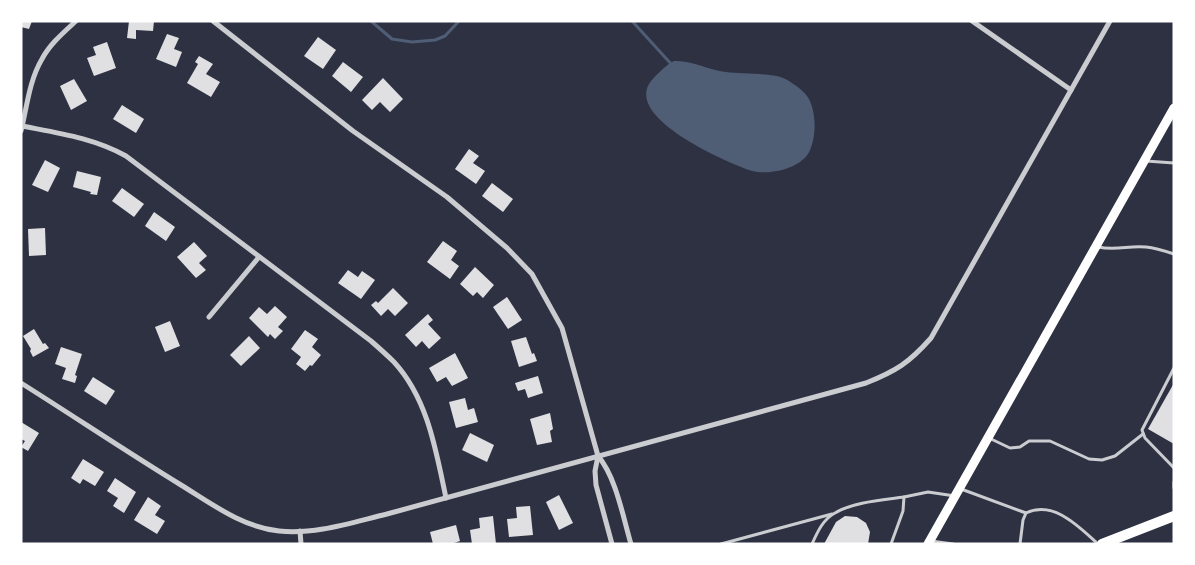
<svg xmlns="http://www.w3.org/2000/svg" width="1195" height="565" font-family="Poppins,sans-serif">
	<rect width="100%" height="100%" fill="#2d3142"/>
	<path fill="#4f5d75" d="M674 61C692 60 708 70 726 72 741 74 771 73 783 78 790 81 802 89 807 96 817 110 817 139 808 154 797 170 766 176 749 170 724 161 623 117 651 81 657 74 666 65 674 61Z"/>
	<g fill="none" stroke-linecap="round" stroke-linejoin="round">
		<g stroke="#4f5d75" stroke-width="3">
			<path d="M371 21 392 39 412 42 435 40 445 36 459 21"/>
			<path d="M632 21 673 66"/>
		</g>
	</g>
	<g fill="#e0e0e3">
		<path d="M21 21H32L29 29 21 27Z"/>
		<path d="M129 21H154L153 31 136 30V39L127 38Z"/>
		<path d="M167 34 179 38 174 49 182 52 176 67 156 59Z"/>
		<path d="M318 37 336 50 323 69 304 56Z"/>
		<path d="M107 42 116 68 94 76 87 58 96 55 93 47Z"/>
		<path d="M199 56 213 64 206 74 220 82 211 97 187 83 198 64 195 62Z"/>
		<path d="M343 62 363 77 351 92 332 76Z"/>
		<path d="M383 78 403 99 390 112 380 102 372 110 362 100Z"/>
		<path d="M74 79 87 101 71 110 60 86Z"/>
		<path d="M122 105 144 119 136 133 113 119Z"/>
		<path d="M469 149 479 156 473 163 485 171 476 184 455 169Z"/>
		<path d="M45 160 60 168 48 192 32 185Z"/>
		<path d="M77 171 101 177 97 195 90 194 91 192 73 187Z"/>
		<path d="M492 183 513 199 503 212 482 196Z"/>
		<path d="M122 188 144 204 134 217 112 201Z"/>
		<path d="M154 212 175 227 166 241 145 226Z"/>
		<path d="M45 228 46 255 29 256 28 229Z"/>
		<path d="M443 241 457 251 451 260 459 266 450 279 427 262Z"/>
		<path d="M194 242 207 256 199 263 206 270 196 278 177 257Z"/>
		<path d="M475 267 494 285 483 298 477 292 473 296 460 284Z"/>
		<path d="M348 270 358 277 362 271 375 280 361 299 338 283Z"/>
		<path d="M393 288 408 303 395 316 388 309 381 316 371 305 376 301 378 303Z"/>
		<path d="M507 297 522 320 508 329 493 307Z"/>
		<path d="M275 306 287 317 278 327 283 331 275 339 270 334 268 337 249 318 259 307 267 314Z"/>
		<path d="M428 314 433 320 428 324 441 338 429 349 422 341 416 347 405 335Z"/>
		<path d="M170 321 180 346 165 352 155 327Z"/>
		<path d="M34 329 43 344 45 343 49 348 33 357 30 351 31 349 23 336Z"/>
		<path d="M305 330 318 339 312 347 321 355 312 366 310 365 305 371 296 364 301 357 291 349Z"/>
		<path d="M249 336 260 348 241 366 230 355Z"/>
		<path d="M526 337 532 354 534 353 537 361 519 367 511 341Z"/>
		<path d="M61 347 82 354 75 375 77 376 75 383 62 379 66 368 55 364Z"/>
		<path d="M455 353 468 378 452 386 446 377 437 382 429 368Z"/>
		<path d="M538 376 543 393 528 398 525 389 518 391 515 383Z"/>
		<path d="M93 377 115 391 106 405 84 391Z"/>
		<path d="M1174 383V444L1148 429Z"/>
		<path d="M465 398 468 410 474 408 478 422 456 428 449 402Z"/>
		<path d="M550 413 553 429 550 431 552 442 537 445 530 419Z"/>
		<path d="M21 422 39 433 28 451 21 447 25 441 21 439Z"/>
		<path d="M470 433 494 445 487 462 462 450Z"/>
		<path d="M83 459 104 472 95 486 83 479 80 484 71 478Z"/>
		<path d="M115 478 136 492 124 513 113 506 118 498 107 491Z"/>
		<path d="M559 495 573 523 559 530 546 502Z"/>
		<path d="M148 497 161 506 155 515 165 521 157 534 134 520Z"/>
		<path d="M530 506 533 535 509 537 507 519 517 518 516 507Z"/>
		<path d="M493 516 496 544H472L470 530 480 528 479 518Z"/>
		<path d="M845 516 857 517 866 523 870 532 868 544H824L836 522Z"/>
		<path d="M456 525 460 541 451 544H433L430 532Z"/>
	</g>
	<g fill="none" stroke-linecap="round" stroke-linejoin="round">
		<g stroke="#caccd0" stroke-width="3">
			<path d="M1146 161 1174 163"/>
			<path d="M1098 247C1117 251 1129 245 1146 247 1156 248 1165 251 1174 254"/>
			<path d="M1174 368 1142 430 1145 438 1174 468"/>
			<path d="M989 438 1010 448 1020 447 1029 441H1050L1089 459 1102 460 1115 456 1143 434"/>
			<path d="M1174 482V488"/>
			<path d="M961 489 1026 513"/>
			<path d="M904 497 928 492 955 496"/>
			<path d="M931 541 953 544"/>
			<path d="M721 544 832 514"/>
			<path d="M812 544C817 533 823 519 835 513 853 502 883 500 904 497L903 511 891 544"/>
			<path d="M1020 544 1023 520 1026 513C1054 500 1079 527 1098 544"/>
		</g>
		<g stroke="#caccd0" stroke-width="5">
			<path d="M213 21 353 131 447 197 507 248 532 274 562 328 598 456C616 477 623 517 631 544"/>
			<path d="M972 21 1071 90"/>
			<path d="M22 126C58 133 94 138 126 156L371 341C379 348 387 355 394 362 428 399 436 451 446 498"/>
			<path d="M21 131C27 107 29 81 42 59 50 44 63 33 76 21"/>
			<path d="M209 317 259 257"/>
			<path d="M21 383C75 417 127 452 181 485 212 504 242 527 279 531 315 535 353 522 387 514L866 383C896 371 909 363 931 338L1110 21"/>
			<path d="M598 456 595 471 596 485 612 544"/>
			<path d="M300 531 301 544"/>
		</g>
		<path stroke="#fff" stroke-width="9" d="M928 544 1174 108"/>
		<path stroke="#fff" stroke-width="10" d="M1102 544 1174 516"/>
	</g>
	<rect width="1195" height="565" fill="none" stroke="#ffffff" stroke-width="45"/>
</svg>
